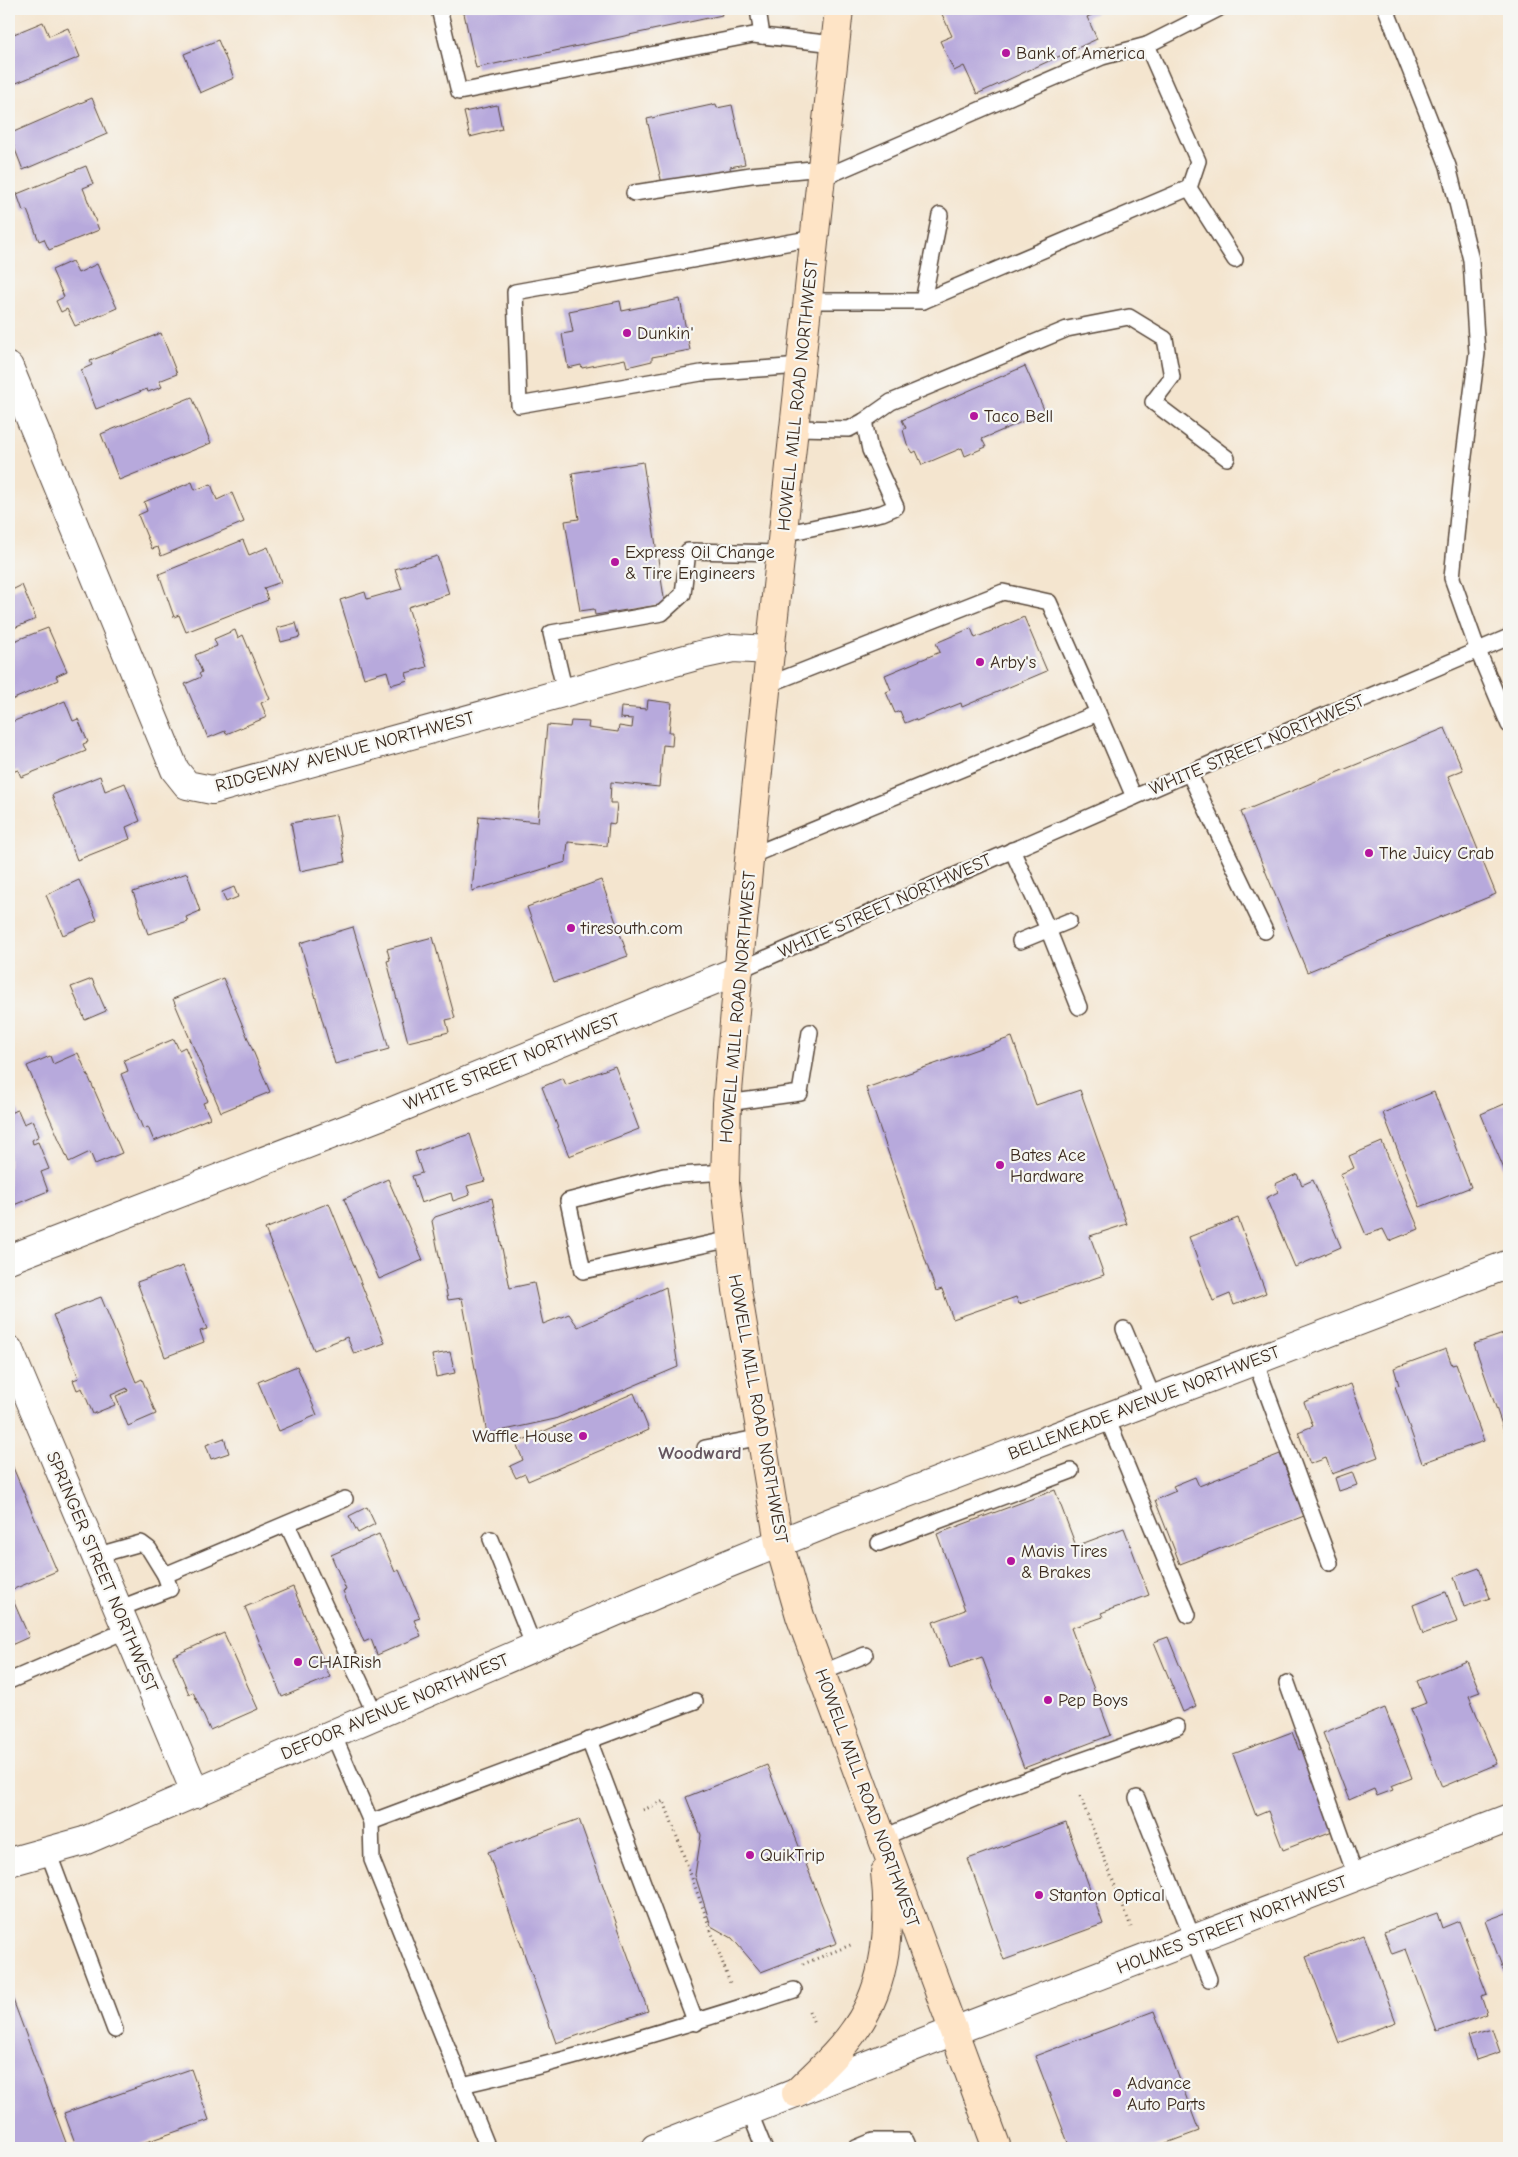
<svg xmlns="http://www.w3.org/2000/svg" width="1518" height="2157" font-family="'Comic Neue',sans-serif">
	<rect width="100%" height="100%" fill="#f6f6f2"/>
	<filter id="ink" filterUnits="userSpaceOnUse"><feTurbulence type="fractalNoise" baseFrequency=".02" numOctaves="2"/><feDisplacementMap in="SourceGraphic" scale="10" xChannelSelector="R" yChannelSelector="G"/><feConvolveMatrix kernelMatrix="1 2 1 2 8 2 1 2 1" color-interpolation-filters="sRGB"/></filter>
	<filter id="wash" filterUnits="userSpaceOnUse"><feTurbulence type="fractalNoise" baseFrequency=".0096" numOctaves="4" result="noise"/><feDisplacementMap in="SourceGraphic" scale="20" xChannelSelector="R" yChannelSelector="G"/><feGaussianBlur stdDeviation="1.12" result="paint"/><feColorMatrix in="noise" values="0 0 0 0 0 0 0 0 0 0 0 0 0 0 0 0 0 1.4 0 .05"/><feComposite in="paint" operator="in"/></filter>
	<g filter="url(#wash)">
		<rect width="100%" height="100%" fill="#f4e5cf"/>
		<g id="blocks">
			<g fill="#b7a9dc">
				<path d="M463 9H720L722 15 476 68Z"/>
				<path d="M949 9H1094L1096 13 1087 17 1097 39 977 94 964 66 954 71 940 41 952 36 941 12Z"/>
				<path d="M43 22 49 36 68 28 80 57 9 86V36Z"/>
				<path d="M218 40 234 78 200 93 184 54Z"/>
				<path d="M92 98 107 134 23 170 9 134Z"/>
				<path d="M716 104 717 108 732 105 745 164 730 167 731 173 663 188 647 119Z"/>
				<path d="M497 105 502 129 470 137 464 112Z"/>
				<path d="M86 166 93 184 83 188 99 230 49 250 44 239 39 241 27 210 23 211 17 194Z"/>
				<path d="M72 261 78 273 97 264 117 308 75 326 67 309 61 312 56 301 64 297 52 270Z"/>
				<path d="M680 299 690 350 652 357V361L627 367 625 359 582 368 581 365 568 368 562 334 573 332 569 311 620 301 622 311Z"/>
				<path d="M161 333 177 374 159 381 162 387 148 392 147 389 96 409 81 370 92 365 90 361Z"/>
				<path d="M1025 366 1045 412 982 439 986 447 965 456 962 448 922 465 916 451 913 453 907 444 903 430 906 428 902 420Z"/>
				<path d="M192 397 211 443 119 480 101 434Z"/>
				<path d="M643 462 665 604 595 615 594 609 580 611 565 521 579 519 572 473Z"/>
				<path d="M192 482 195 490 211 484 217 500 232 493 244 522 161 556 158 547 152 549 138 515 147 511 144 502Z"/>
				<path d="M243 540 249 555 268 547 281 582 264 588 268 600 186 632 179 615 174 617 159 574Z"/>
				<path d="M437 556 449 594 408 607 427 667 406 673 408 680 391 685 387 671 364 678 340 600 365 592 367 599 402 589 395 569Z"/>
				<path d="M9 581 12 590 22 585 36 619 9 630Z"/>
				<path d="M1024 617 1047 671 962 707 961 703 916 721 915 719 905 723 900 711 895 713 886 692 891 690 885 675 940 652 936 643 971 628 975 638Z"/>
				<path d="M296 623 300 637 281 642 277 628Z"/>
				<path d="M48 628 67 671 56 676 58 680 9 701V643Z"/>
				<path d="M235 630 238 638 243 635 270 699 261 703 267 717 226 734 225 731 208 738 185 684 201 677 199 674 202 672 195 655 217 646 214 639Z"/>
				<path d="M648 700 672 703 669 732H673L672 746 663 745 659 787 611 782 610 803H617L615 824 609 823 607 846 568 842 566 862 472 891 479 816 538 822 547 725 570 727 571 721 589 722 588 728 618 732 619 726 632 728 633 719 620 718 621 707 647 709Z"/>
				<path d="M65 701 73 721 78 719 88 742 83 744 86 751 21 777 18 770 9 773V723Z"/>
				<path d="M1445 728 1463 770 1448 776 1496 894 1307 972 1241 812Z"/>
				<path d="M100 776 105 791 125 783 140 821 126 827 130 839 77 860 52 795Z"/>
				<path d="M336 815 345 862 300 871 291 823Z"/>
				<path d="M187 873 200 911 186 917 188 922 148 934 133 892Z"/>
				<path d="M79 880 97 920 63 935 46 895Z"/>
				<path d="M601 880 628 956 554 982 527 907Z"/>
				<path d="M234 887 238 897 226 902 222 892Z"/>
				<path d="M353 927 389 1049 335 1064 300 943Z"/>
				<path d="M433 937 455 1018 446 1020 449 1032 408 1042 387 961 390 960 387 949Z"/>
				<path d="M223 978 270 1092 221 1112 173 999Z"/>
				<path d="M92 979 106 1011 85 1020 71 987Z"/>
				<path d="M1012 1037 1036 1105 1080 1090 1127 1224 1090 1236 1104 1275 1019 1304 1016 1297 953 1319 942 1289 936 1291 866 1088Z"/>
				<path d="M174 1039 179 1050 185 1047 208 1101 203 1103 210 1118 154 1141 148 1127 143 1129 121 1074 128 1071 124 1060Z"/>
				<path d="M78 1053 122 1153 95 1164 90 1152 69 1162 27 1066 50 1056 53 1064Z"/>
				<path d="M615 1066 639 1129 569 1156 542 1087 563 1078 566 1085Z"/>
				<path d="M1434 1092 1471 1187 1420 1207 1383 1113Z"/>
				<path d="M1509 1102V1181L1481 1114Z"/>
				<path d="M18 1110 24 1124 33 1120 39 1136 32 1140 33 1144 38 1142 49 1169 41 1172 48 1191 9 1207V1113Z"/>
				<path d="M470 1134 485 1181 467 1186 470 1195 453 1201 451 1193 421 1203 412 1176 422 1173 415 1152Z"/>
				<path d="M1382 1142 1419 1229 1389 1241 1383 1229 1366 1235 1340 1174 1354 1168 1349 1156Z"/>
				<path d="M1297 1174 1302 1185 1313 1180 1341 1247 1295 1267 1266 1198 1278 1192 1275 1184Z"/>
				<path d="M388 1179 423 1260 379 1279 344 1199Z"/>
				<path d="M492 1198 510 1288 534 1283 543 1324 569 1314 578 1327 666 1287 678 1367 555 1419 487 1434 462 1298 448 1300 432 1221 435 1217Z"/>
				<path d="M329 1203 385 1343 354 1354 347 1337 314 1350 265 1229Z"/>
				<path d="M1238 1218 1266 1293 1234 1305 1230 1294 1213 1301 1189 1237Z"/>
				<path d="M183 1266 207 1329 200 1331 204 1342 165 1357 137 1282Z"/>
				<path d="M101 1297 136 1382 142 1379 156 1414 128 1426 116 1396 128 1391 127 1388 111 1395 115 1405 93 1414 82 1388 77 1390 73 1380 79 1378 53 1315Z"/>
				<path d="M1509 1332V1445L1474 1344Z"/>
				<path d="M1446 1349 1452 1365 1456 1364 1484 1441 1422 1463 1395 1386 1399 1385 1394 1368Z"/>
				<path d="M450 1352 455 1373 436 1377 432 1355Z"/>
				<path d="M297 1366 317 1415 279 1431 258 1382Z"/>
				<path d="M1351 1384 1378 1457 1332 1474 1326 1458 1310 1464 1298 1432 1313 1426 1304 1402Z"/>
				<path d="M634 1393 649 1430 528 1481 525 1474 516 1478 510 1466 523 1460 516 1443Z"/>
				<path d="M224 1438 229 1453 211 1459 206 1445Z"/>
				<path d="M1280 1454 1304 1516 1180 1564 1155 1500 1176 1491 1173 1486 1195 1477 1199 1486Z"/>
				<path d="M9 1458 57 1571 9 1591 29 1637 9 1646Z"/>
				<path d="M1352 1472 1357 1485 1339 1491 1335 1478Z"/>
				<path d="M1055 1490 1076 1546 1124 1528 1149 1595 1101 1613 1103 1617 1071 1628 1111 1735 1024 1768 982 1657 950 1668 933 1622 965 1610 937 1534Z"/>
				<path d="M367 1507 375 1524 358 1533 349 1516Z"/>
				<path d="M379 1534 395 1572 399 1570 420 1618 414 1620 421 1636 377 1655 371 1639 364 1642 343 1591 346 1590 331 1555Z"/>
				<path d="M1479 1568 1490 1598 1464 1607 1454 1577Z"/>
				<path d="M293 1587 330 1677 282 1697 245 1607Z"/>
				<path d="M1446 1592 1457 1622 1423 1634 1413 1605Z"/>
				<path d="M224 1633 258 1709 210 1730 193 1692 189 1694 173 1656Z"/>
				<path d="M1168 1637 1196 1706 1183 1712 1154 1642Z"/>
				<path d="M1467 1661 1480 1692 1469 1696 1497 1764 1442 1787 1411 1709 1426 1703 1417 1681Z"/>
				<path d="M1385 1708 1412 1778 1391 1786 1393 1790 1377 1796 1374 1789 1349 1800 1323 1733Z"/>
				<path d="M1292 1732 1299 1750 1304 1748 1335 1830 1283 1850 1268 1811 1256 1816 1233 1754Z"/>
				<path d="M767 1765 837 1943 761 1972 732 1938 711 1926 695 1875 701 1835 686 1797Z"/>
				<path d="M579 1819 648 2011 556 2043 488 1852Z"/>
				<path d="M1066 1823 1103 1924 1004 1960 968 1859Z"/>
				<path d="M1509 1912V1985L1485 1921Z"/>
				<path d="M1437 1913 1442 1928 1459 1921 1487 1994 1481 1996 1487 2014 1437 2032 1406 1949 1392 1954 1384 1932Z"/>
				<path d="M1364 1935 1396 2022 1339 2043 1306 1957Z"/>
				<path d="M9 1989 68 2148H9Z"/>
				<path d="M1154 2011 1199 2131 1153 2148H1070L1035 2056Z"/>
				<path d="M1492 2029 1500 2052 1476 2060 1468 2036Z"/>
				<path d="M191 2069 209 2120 129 2148H77L64 2113Z"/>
			</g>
		</g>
	</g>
	<g filter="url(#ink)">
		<use href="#blocks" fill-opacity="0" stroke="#574639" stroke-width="1"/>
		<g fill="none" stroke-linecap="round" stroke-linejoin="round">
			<g stroke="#574639" stroke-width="18">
				<g id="service">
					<path d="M439 9 459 92 753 35 835 44"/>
					<path d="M758 9 762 36"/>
					<path d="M1386 9 1448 166 1471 260 1477 353 1463 464 1452 578 1478 651 1509 725"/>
					<path d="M1147 45 1218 9"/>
					<path d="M1189 188 1235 260"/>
					<path d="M634 193 751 175 822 168"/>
					<path d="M808 301H923L1189 188 1198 161 1147 45 1102 57 820 179"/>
					<path d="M923 301 940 215"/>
					<path d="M801 366 701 373 519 405 515 292 814 238"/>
					<path d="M794 428 849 429 864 421 891 402 1067 329 1129 317 1165 339 1172 377 1153 402 1227 458"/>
					<path d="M783 534 882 513 896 507 870 450 864 421"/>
					<path d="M565 692 551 633 662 613 683 594 688 551 781 553"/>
					<path d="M1098 713 1134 797"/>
					<path d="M1189 773 1265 931"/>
					<path d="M1012 850 1048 929 1079 1007"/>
					<path d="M750 856 1098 713 1049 602 1003 592 767 685"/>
					<path d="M1020 941 1069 921"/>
					<path d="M739 970 1210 764 1509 637"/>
					<path d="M727 1103 800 1093 810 1032"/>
					<path d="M726 1172 664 1176 568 1201 583 1271 731 1239"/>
					<path d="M1124 1329 1154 1400"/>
					<path d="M1255 1361 1330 1563"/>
					<path d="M1107 1418 1188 1615"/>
					<path d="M705 1448 762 1437"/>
					<path d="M287 1524 376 1716"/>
					<path d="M491 1539 534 1647"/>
					<path d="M879 1543 1071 1471"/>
					<path d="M95 1556 141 1543 149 1549 165 1575"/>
					<path d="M118 1609 170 1589 165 1575 345 1499"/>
					<path d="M821 1673 865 1655"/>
					<path d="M9 1681 127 1630"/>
					<path d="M1287 1683 1356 1877"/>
					<path d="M333 1734 371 1822 372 1860 488 2148"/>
					<path d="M589 1740 696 2023"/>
					<path d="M1137 1798 1209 1979"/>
					<path d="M371 1822 695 1701"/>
					<path d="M882 1838 978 1797 1177 1727"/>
					<path d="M48 1852 115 2030"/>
					<path d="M462 2085C575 2059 684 2026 794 1990"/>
					<path d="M749 2111 764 2148"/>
					<path d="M856 2148 873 2141H906L909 2148"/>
				</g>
			</g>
			<g stroke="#574639" stroke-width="30">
				<g id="minor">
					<path d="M9 367 175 770 187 785 212 790 700 655 733 648 771 650"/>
					<path d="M9 1259 393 1111 739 970"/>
					<path d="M9 1350 196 1794"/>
					<path d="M954 2031 1509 1818"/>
				</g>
			</g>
			<g stroke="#574639" stroke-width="30">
				<g id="tertiary">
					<path d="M9 1862 84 1841 715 1569 831 1522 1509 1264"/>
					<path d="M655 2148 954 2031"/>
				</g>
			</g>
			<g stroke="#574639" stroke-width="30">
				<g id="secondary">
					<path d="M839 9 768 671 742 931 727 1103 725 1183 737 1290 779 1543 800 1616 997 2148"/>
					<path d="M796 2093C817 2072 840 2052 856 2028 887 1984 891 1924 885 1872"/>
				</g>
			</g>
			<g stroke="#574639" stroke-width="3" stroke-dasharray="1 4" stroke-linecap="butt">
				<path d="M1080 1796 1131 1927"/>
				<path d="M643 1810 664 1801 730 1983"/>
				<path d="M803 1964 853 1944"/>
				<path d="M809 2011 814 2023"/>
			</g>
			<use href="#service" stroke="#fff" stroke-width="15"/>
			<use href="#minor" stroke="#fff" stroke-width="28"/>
			<use href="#tertiary" stroke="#fff" stroke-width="28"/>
			<use href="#secondary" stroke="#fee4c6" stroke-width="28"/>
		</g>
	</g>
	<g fill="#b5179e" stroke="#f6f6f2" stroke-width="2">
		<circle cx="1006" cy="53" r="5"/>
		<circle cx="627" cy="333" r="5"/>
		<circle cx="974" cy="416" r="5"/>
		<circle cx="615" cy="562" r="5"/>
		<circle cx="980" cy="662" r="5"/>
		<circle cx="1369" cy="853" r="5"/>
		<circle cx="571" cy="928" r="5"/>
		<circle cx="1000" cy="1165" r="5"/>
		<circle cx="583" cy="1436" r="5"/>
		<circle cx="1011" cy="1561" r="5"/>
		<circle cx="298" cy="1662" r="5"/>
		<circle cx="1048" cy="1700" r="5"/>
		<circle cx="750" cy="1855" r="5"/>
		<circle cx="1039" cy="1895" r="5"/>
		<circle cx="1117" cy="2093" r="5"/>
	</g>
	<g text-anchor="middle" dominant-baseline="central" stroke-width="4.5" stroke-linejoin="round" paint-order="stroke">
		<g font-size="18" fill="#3b2a1e" stroke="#f6f6f2" text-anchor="start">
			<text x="1016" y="53">Bank of America</text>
			<text x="637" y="333">Dunkin'</text>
			<text x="984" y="416">Taco Bell</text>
			<text x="625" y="552">Express Oil Change<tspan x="625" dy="21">&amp; Tire Engineers</tspan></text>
			<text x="990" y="662">Arby's</text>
			<text x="1379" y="853">The Juicy Crab</text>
			<text x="581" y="928">tiresouth.com</text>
			<text x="1010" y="1155">Bates Ace<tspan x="1010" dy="21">Hardware</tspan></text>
			<text x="573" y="1436" text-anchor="end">Waffle House</text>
			<text x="1021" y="1551">Mavis Tires<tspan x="1021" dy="21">&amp; Brakes</tspan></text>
			<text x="308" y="1662">CHAIRish</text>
			<text x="1058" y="1700">Pep Boys</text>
			<text x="760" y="1855">QuikTrip</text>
			<text x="1049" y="1895">Stanton Optical</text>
			<text x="1127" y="2083">Advance<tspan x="1127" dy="21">Auto Parts</tspan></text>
		</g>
		<g font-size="18" fill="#3b2a1e" stroke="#f6f6f2">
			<text transform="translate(798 395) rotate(-84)">HOWELL MILL ROAD NORTHWEST</text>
			<text transform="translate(1257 745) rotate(-23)">WHITE STREET NORTHWEST</text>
			<text transform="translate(345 752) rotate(-15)">RIDGEWAY AVENUE NORTHWEST</text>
			<text transform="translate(885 906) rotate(-24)">WHITE STREET NORTHWEST</text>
			<text transform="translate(738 1007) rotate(-85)">HOWELL MILL ROAD NORTHWEST</text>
			<text transform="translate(512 1062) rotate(-22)">WHITE STREET NORTHWEST</text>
			<text transform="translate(1144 1403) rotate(-21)">BELLEMEADE AVENUE NORTHWEST</text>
			<text transform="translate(758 1409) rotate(80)">HOWELL MILL ROAD NORTHWEST</text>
			<text transform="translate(102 1572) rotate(67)">SPRINGER STREET NORTHWEST</text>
			<text transform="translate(395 1707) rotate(-23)">DEFOOR AVENUE NORTHWEST</text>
			<text transform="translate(867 1798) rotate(70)">HOWELL MILL ROAD NORTHWEST</text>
			<text transform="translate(1232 1925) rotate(-21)">HOLMES STREET NORTHWEST</text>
		</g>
		<g font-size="19" font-weight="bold" fill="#665660" stroke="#f6f6f2">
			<text x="700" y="1453">Woodward</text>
		</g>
	</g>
	<rect width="1518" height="2157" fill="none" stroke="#f6f6f2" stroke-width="30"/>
</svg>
